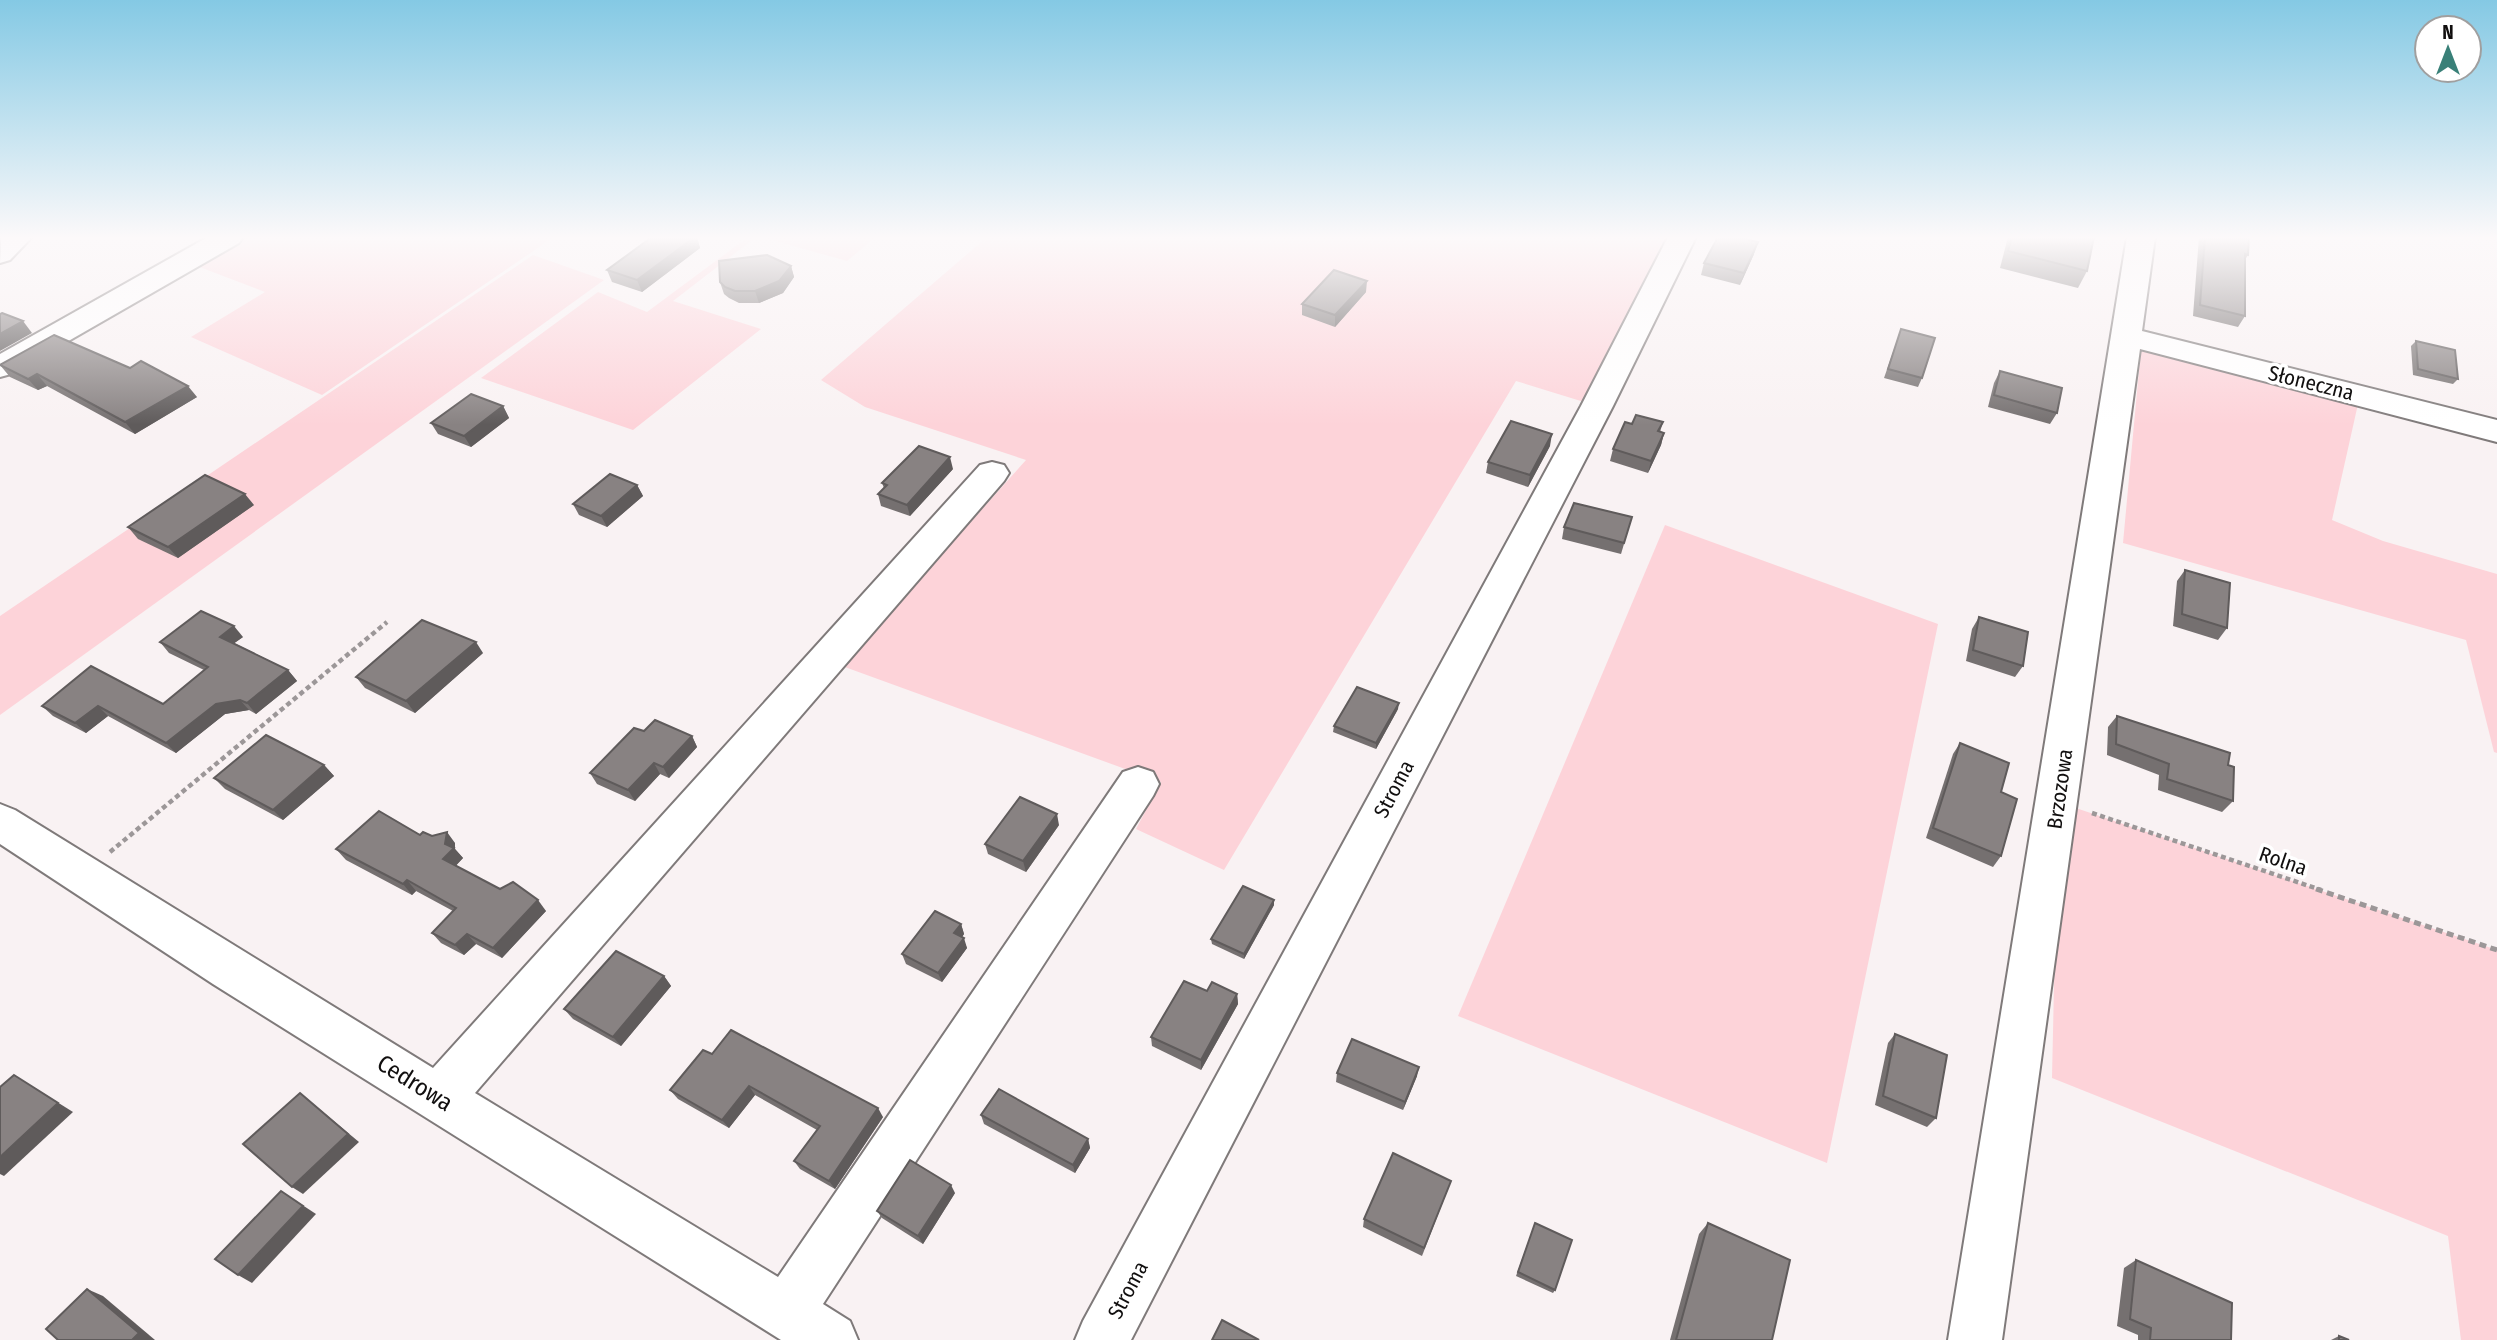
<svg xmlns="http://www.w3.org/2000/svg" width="2497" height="1340" font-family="'Fira Sans Condensed',sans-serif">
	<rect width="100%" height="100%" fill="#f9f2f3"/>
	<g fill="#fdd3d9">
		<path d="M247 237H554L322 395 191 337 265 292 197 266Z"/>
		<path d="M748 237H756L673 301 761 329 633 430 481 378 598 292 647 312Z"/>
		<path d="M761 237H876L847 261Z"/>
		<path d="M987 237H1682L1597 406 1516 381 1224 870 1136 829 1161 782 842 666 1026 460 865 407 821 380Z"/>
		<path d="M533 255 604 280 0 715V616Z"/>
		<path d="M2141 349 2358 404 2332 520 2383 541 2497 574V753L2494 752 2466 640 2123 543Z"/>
		<path d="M1665 525 1938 624 1827 1163 1458 1016Z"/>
		<path d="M2058 802 2497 950V1340H2461L2448 1236 2052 1078Z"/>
	</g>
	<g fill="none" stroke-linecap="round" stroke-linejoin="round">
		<g stroke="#7f7a7a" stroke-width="4">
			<g id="minor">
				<path d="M1 237H32L10 260 0 263Z"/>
				<path d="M208 237H243L239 243 11 374 0 377V354Z"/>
				<path d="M1668 237H1696L1613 406 1131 1340H1075L1083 1321 1581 406Z"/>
				<path d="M2127 237H2155L2142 331 2497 420V442L2140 349 2002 1340H1948Z"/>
				<path d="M992 462 1004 465 1009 473 1004 481 475 1093 778 1277 1123 772 1138 767 1153 772 1159 784 1153 796 823 1304 850 1321 858 1340H781L213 984 0 844V804L15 810 433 1068 980 465Z"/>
			</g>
		</g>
		<g stroke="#9c9798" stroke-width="4.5" stroke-dasharray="5 3.5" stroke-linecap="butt">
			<path d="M2092 813 2321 890"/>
			<path d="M110 852 387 622"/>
		</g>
		<path stroke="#9c9798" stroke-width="5" stroke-dasharray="7 4.5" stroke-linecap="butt" d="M2316 889 2497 950"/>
		<use href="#minor" fill="#fff" fill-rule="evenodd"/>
	</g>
	<g fill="#757070">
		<path d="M652 237H697L700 248 642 292 612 282 607 270Z"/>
		<path d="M2008 237H2094L2087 271 2078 288 2000 268Z"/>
		<path d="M2199 237H2249L2248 255 2245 260V316L2238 327 2193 316Z"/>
		<path d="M1754 254 1740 285 1701 275 1704 263Z"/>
		<path d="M791 266 794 277 783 293 759 303H739L729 298 724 294 720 282Z"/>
		<path d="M1366 292 1335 327 1302 315V304Z"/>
		<path d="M1901 329 1922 378 1918 387 1884 378Z"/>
		<path d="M2416 341 2458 379 2453 384 2413 375 2411 346Z"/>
		<path d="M0 365 197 397 135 434 47 386 38 390 10 377Z"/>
		<path d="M2000 371 2057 413 2050 424 1988 407 1994 383Z"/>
		<path d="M503 406 509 418 471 447 438 434 431 423Z"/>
		<path d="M1663 422 1660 432 1664 433 1661 445 1648 473 1610 461 1613 449 1632 424Z"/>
		<path d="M1550 446 1528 487 1486 473 1488 462Z"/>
		<path d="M953 469 910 516 881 506 878 494 884 488 882 483Z"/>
		<path d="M637 485 643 496 607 527 579 515 573 504Z"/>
		<path d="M254 505 178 558 138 539 128 527Z"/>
		<path d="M1632 517 1621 554 1562 539 1564 527Z"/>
		<path d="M2185 570 2227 628 2218 640 2173 626 2177 581Z"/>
		<path d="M1979 617 2023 666 2015 677 1966 661 1972 629Z"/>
		<path d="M243 637 234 643 288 670 297 681 256 714 249 710 225 714 176 753 108 716 86 733 53 716 42 706 163 704 204 670 169 653 160 642Z"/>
		<path d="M483 653 415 713 365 688 356 677Z"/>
		<path d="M1398 709 1376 749 1333 732 1334 726Z"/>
		<path d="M2117 716 2228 765 2233 801 2222 812 2158 790 2159 775 2107 755 2108 727Z"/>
		<path d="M644 731 692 736 697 747 669 778 660 774 635 801 597 784 590 773Z"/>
		<path d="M1960 743 2001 792V856L1993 867 1926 838 1953 754Z"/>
		<path d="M324 765 334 776 283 820 225 789 214 778Z"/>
		<path d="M1059 825 1026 872 988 854 985 844Z"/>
		<path d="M432 836 455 843V849L463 858 455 866 500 889 546 911 502 958 476 944 464 955 441 943 432 933 453 911 416 891 412 895 346 860 336 849Z"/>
		<path d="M1274 900V905L1244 959 1212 944 1211 939Z"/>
		<path d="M961 924 964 934 962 937 967 948 942 982 906 964 902 954Z"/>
		<path d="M664 976 671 986 621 1046 573 1019 564 1009Z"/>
		<path d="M1207 991 1237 994 1238 1004 1201 1070 1152 1046 1151 1037Z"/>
		<path d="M1895 1034 1936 1118 1927 1127 1875 1105 1888 1043Z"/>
		<path d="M712 1054 883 1117 835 1189 800 1169 794 1161 817 1130 755 1095 729 1128 678 1099 670 1090Z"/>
		<path d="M1337 1073 1417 1076 1403 1110 1336 1082Z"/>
		<path d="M981 1115 1088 1139 1090 1148 1075 1173 984 1124Z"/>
		<path d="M1451 1181 1422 1256 1363 1227 1364 1219Z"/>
		<path d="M955 1193 923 1244 882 1218 877 1211Z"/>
		<path d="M1535 1223 1555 1290 1553 1293 1516 1276Z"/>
		<path d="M1708 1223 1772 1340H1670L1699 1234Z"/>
		<path d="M2136 1260 2231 1340H2138V1335L2117 1326 2124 1268Z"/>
		<path d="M2339 1336 2349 1340H2331Z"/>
	</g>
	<g fill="#5f5b5b">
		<path d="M695 237H697L700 248 642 292 637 280Z"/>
		<path d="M1758 242 1754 254 1740 285 1744 273Z"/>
		<path d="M791 266 794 277 783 293 759 303 755 291Z"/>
		<path d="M1367 281 1366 292 1335 327V315Z"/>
		<path d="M23 321 32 333 0 351V334Z"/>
		<path d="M37 374 47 386 38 390 28 379Z"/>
		<path d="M188 386 197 397 135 434 125 422Z"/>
		<path d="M503 406 509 418 471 447 464 436Z"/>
		<path d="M1664 433 1661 445 1648 473 1651 461Z"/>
		<path d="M1552 434 1550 446 1528 487 1530 475Z"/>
		<path d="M950 457 953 469 910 516 907 505Z"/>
		<path d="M637 485 643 496 607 527 601 516Z"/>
		<path d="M245 494 254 505 178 558 168 547Z"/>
		<path d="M234 626 243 637 229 647 220 637Z"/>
		<path d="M476 642 483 653 415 713 406 701Z"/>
		<path d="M288 670 297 681 256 714 247 703Z"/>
		<path d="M240 700 249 710 225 714 176 753 166 743 216 704Z"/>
		<path d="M1399 703 1398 709 1376 749V743Z"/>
		<path d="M98 706 108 716 86 733 75 723Z"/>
		<path d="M692 736 697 747 669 778 663 767Z"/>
		<path d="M654 763 660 774 635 801 628 790Z"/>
		<path d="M324 765 334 776 283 820 273 810Z"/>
		<path d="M1057 814 1059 825 1026 872 1023 861Z"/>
		<path d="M447 832 455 843V849L463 858 452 870 443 859Z"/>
		<path d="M407 880 416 891 412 895 403 884Z"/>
		<path d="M538 900 546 911 502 958 493 948Z"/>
		<path d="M1274 900V905L1244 959V954Z"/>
		<path d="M961 924 964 934 958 943 954 933Z"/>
		<path d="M467 934 476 944 464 955 455 945Z"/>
		<path d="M964 938 967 948 942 982 938 973Z"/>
		<path d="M664 976 671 986 621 1046 613 1037Z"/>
		<path d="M1237 994 1238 1004 1201 1070V1060Z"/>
		<path d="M1419 1067 1417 1076 1403 1110 1405 1102Z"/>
		<path d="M14 1075 73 1112 4 1176 0 1174V1157Z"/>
		<path d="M749 1086 755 1095 729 1128 722 1120Z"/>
		<path d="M300 1093 359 1142 303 1194 292 1187Z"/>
		<path d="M878 1108 883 1117 835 1189 829 1181Z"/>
		<path d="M1088 1139 1090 1148 1075 1173 1073 1165Z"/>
		<path d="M951 1185 955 1193 923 1244 918 1236Z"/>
		<path d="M281 1191 316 1214 252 1283 238 1275Z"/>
		<path d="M87 1289 103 1296 155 1340H132Z"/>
	</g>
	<g fill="#888282" stroke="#5f5b5b" stroke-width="2">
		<path d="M652 237H695L637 280 607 270Z"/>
		<path d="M1718 237H1737L1758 242 1744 273 1704 263Z"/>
		<path d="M2012 237H2094L2087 271 2008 251Z"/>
		<path d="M2205 237H2249L2248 255 2245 254V316L2200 305Z"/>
		<path d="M767 255 791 266 779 281 755 291H735L725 287 720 282 719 261Z"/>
		<path d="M1334 270 1367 281 1335 315 1302 304Z"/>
		<path d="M2 313 23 321 0 334V314Z"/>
		<path d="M1901 329 1935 338 1922 378 1888 369Z"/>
		<path d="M54 335 130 368 141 361 188 386 125 422 37 374 28 379 0 365Z"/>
		<path d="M2416 341 2455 350 2458 379 2418 369Z"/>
		<path d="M2000 371 2062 388 2057 413 1994 395Z"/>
		<path d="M471 394 503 406 464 436 431 423Z"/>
		<path d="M1636 415 1663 422 1658 431 1664 433 1651 461 1613 449 1625 422 1632 424Z"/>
		<path d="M1511 421 1552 434 1530 475 1488 462Z"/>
		<path d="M919 446 950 457 907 505 878 494 887 485 882 483Z"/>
		<path d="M610 474 637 485 601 516 573 504Z"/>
		<path d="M205 475 245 494 168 547 128 527Z"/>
		<path d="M1574 503 1632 517 1624 543 1564 527Z"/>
		<path d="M2185 570 2230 583 2227 628 2182 614Z"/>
		<path d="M201 611 234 626 220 637 288 670 247 703 240 700 216 704 166 743 98 706 75 723 42 706 91 666 163 704 208 667 160 642Z"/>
		<path d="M1979 617 2028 632 2023 666 1973 650Z"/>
		<path d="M422 620 476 642 406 701 356 677Z"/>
		<path d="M1357 687 1399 703 1376 743 1334 726Z"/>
		<path d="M2117 716 2230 753 2228 765 2234 767 2233 801 2167 779 2169 764 2116 744Z"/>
		<path d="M655 720 692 736 663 767 654 763 628 790 590 773 634 728 644 731Z"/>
		<path d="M266 735 324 765 273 810 214 778Z"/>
		<path d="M1960 743 2009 763 2001 792 2017 799 2001 856 1933 828Z"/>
		<path d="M1020 797 1057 814 1023 861 985 844Z"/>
		<path d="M379 811 420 835 423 832 432 836 447 832 445 844 454 848 443 859 500 889 513 882 538 900 493 948 467 934 455 945 432 933 456 908 407 880 403 884 336 849Z"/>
		<path d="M1243 886 1274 900 1244 954 1211 939Z"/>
		<path d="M935 911 961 924 954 933 964 938 938 973 902 954Z"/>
		<path d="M616 951 664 976 613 1037 564 1009Z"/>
		<path d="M1184 981 1207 991 1212 982 1237 994 1201 1060 1151 1037Z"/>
		<path d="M731 1030 878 1108 829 1181 794 1161 820 1126 749 1086 722 1120 670 1090 703 1050 712 1054Z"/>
		<path d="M1895 1034 1947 1055 1936 1118 1883 1096Z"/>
		<path d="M1352 1039 1419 1067 1405 1102 1337 1073Z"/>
		<path d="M14 1075 58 1103 0 1157V1087Z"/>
		<path d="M999 1089 1088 1139 1073 1165 981 1115Z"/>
		<path d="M300 1093 348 1134 292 1187 243 1144Z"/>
		<path d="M1393 1153 1451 1181 1424 1248 1364 1219Z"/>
		<path d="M910 1160 951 1185 918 1236 877 1211Z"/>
		<path d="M281 1191 303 1206 238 1275 215 1259Z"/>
		<path d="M1535 1223 1572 1240 1555 1290 1518 1272Z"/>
		<path d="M1708 1223 1790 1260 1772 1340H1676Z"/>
		<path d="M2136 1260 2232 1303 2231 1340H2150L2151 1328 2130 1319Z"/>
		<path d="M87 1289 139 1333 132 1340H58L46 1329Z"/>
		<path d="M1222 1320 1259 1340H1212Z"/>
		<path d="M2339 1336 2349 1340H2339Z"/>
	</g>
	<linearGradient id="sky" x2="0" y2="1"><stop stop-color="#84c9e4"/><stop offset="0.56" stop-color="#fcf9fa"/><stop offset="1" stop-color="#fcf9fa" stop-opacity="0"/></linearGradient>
	<rect width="2497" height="425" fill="url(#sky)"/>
	<g text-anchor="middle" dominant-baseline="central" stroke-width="7" stroke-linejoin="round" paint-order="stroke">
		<g font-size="21" fill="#110f0f" stroke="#fff">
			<text transform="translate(2311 383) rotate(14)">Słoneczna</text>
			<text transform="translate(1394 789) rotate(-62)">Stroma</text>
			<text transform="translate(2060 789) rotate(-82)">Brzozowa</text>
			<text transform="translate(2283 861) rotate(19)">Rolna</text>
			<text transform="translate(1128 1290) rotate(-62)">Stroma</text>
		</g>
		<g font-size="24" fill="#110f0f" stroke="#fff">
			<text transform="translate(415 1083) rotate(32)">Cedrowa</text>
		</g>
	</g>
	<g transform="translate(2448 49)"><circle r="33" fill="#ffffff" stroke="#a09f9f" stroke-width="2"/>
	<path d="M0-5L12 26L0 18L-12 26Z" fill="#398078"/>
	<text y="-10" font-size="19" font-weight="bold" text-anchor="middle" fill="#110f0f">N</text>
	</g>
</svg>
